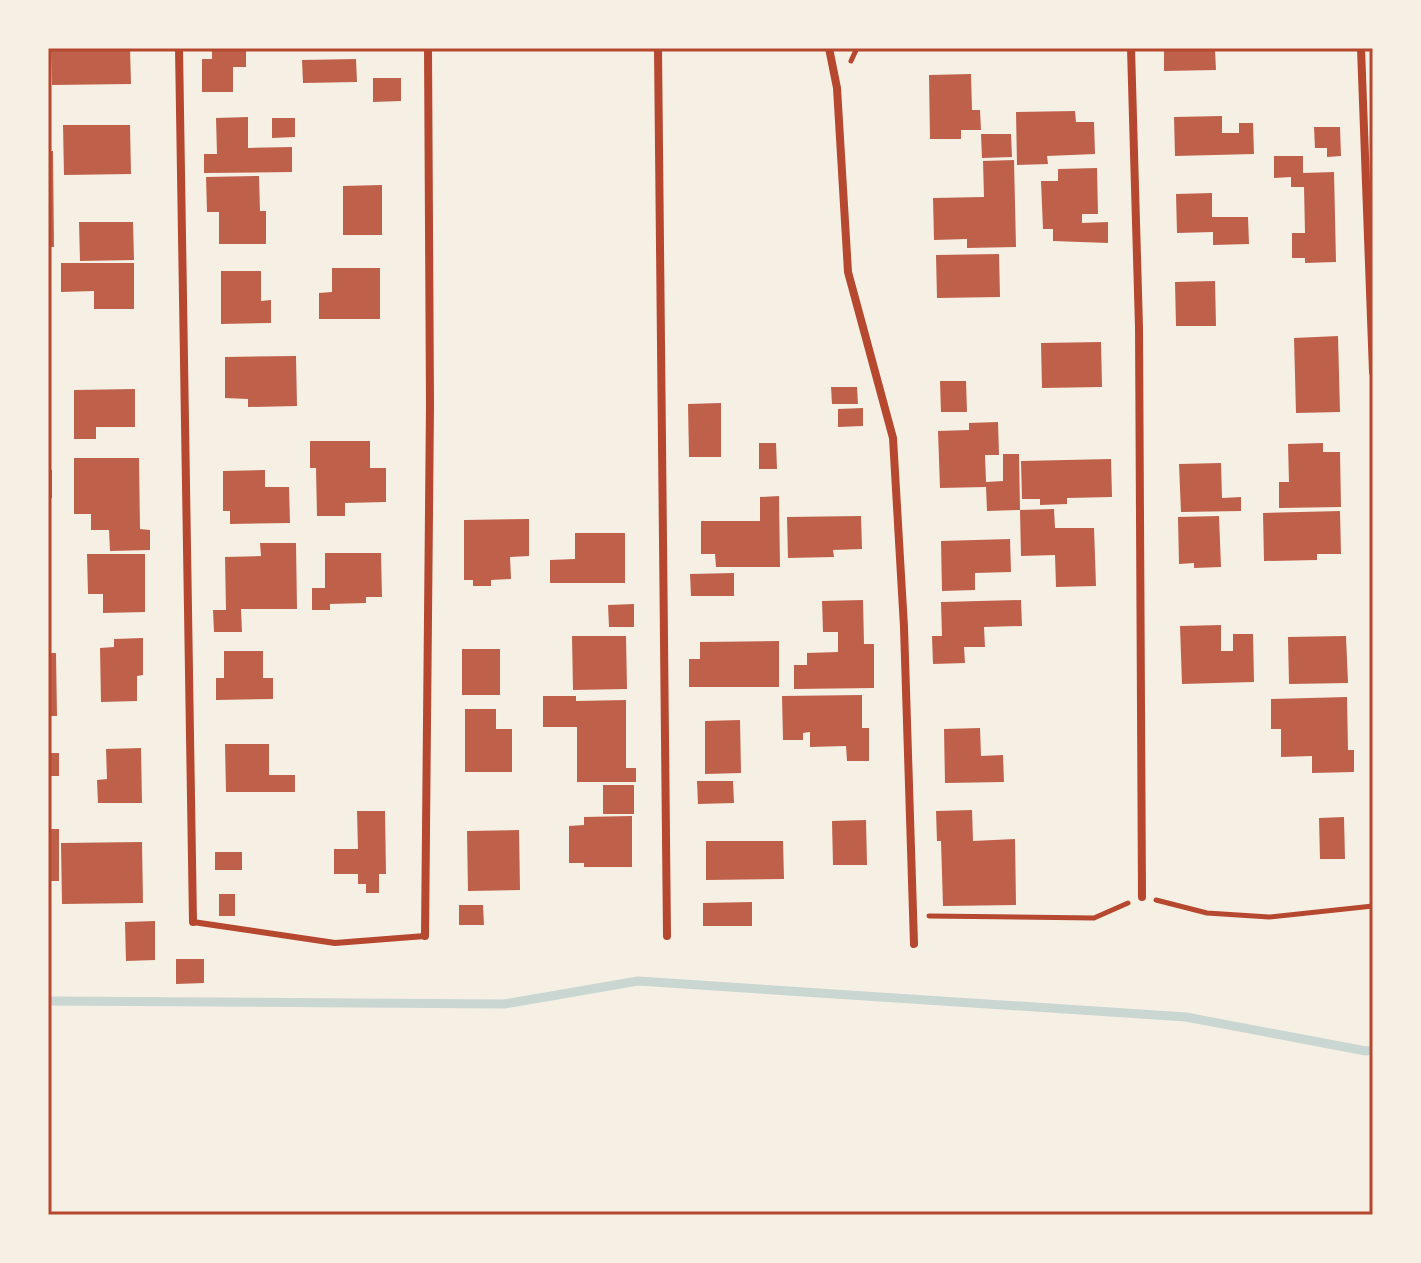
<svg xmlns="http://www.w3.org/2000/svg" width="1421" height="1263" font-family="Commissioner,sans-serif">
	<rect width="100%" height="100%" fill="#f6efe4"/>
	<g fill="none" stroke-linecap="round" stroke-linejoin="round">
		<path stroke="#c9d6d2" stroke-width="9" d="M48 1001 504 1004 638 981 1186 1017 1366 1051 1373 1050"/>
	</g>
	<g fill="#bf614a">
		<path d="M51 48H130L131 84 52 85Z"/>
		<path d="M212 48H246V67H233V92H202V59H212Z"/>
		<path d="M1215 50 1216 70 1164 71V51Z"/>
		<path d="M356 59 357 82 303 83 302 60Z"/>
		<path d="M971 74 972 110H980L981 130H961V139H930L929 75Z"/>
		<path d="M373 78H401V101L373 102Z"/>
		<path d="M1075 111 1076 122H1094L1095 154 1047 156 1048 164 1017 165 1016 112Z"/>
		<path d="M1222 116V133H1239V123H1253L1254 154 1175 156 1174 117Z"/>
		<path d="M248 117V148L292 147V172L204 173V154H217L216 118Z"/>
		<path d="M272 118H295V137L272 138Z"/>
		<path d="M63 125H130L131 174 64 175Z"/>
		<path d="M1314 127H1340L1341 156 1327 157V148H1315Z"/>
		<path d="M981 134H1011L1012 157 982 158Z"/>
		<path d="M48 151H53L54 247H48Z"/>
		<path d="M1274 156H1303V173L1334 172 1336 262 1305 263V258H1292V233H1305L1304 187H1291V177L1274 178Z"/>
		<path d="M1014 160 1016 247 967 248V239L934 240 933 198 984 197 983 161Z"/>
		<path d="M1097 168 1098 214H1082V223L1108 222V243L1053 241V229H1043L1041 181H1058V169Z"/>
		<path d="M259 176 260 211H266V244H219V212H207L206 177Z"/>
		<path d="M382 185V235H343V186Z"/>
		<path d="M1212 193V217H1248L1249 244 1213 245V232L1177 233 1176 194Z"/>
		<path d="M79 222H133L134 260 80 261Z"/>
		<path d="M999 254 1000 297 937 298 936 255Z"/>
		<path d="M61 263H134V309H94V291L61 292Z"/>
		<path d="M332 268H380V319H319V293L332 292Z"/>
		<path d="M221 271H261V301L271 300V323L221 324Z"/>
		<path d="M1215 281 1216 326H1176L1175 282Z"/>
		<path d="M1338 336 1340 412 1296 413 1294 338Z"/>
		<path d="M1101 342 1102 387 1042 388 1041 343Z"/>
		<path d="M296 356 297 406 248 407V399L225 398V357Z"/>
		<path d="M940 381H966L967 412H941Z"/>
		<path d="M831 387H857L858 404H832Z"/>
		<path d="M135 389V427H96V439H74V390Z"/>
		<path d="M721 403V457H689L688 404Z"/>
		<path d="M863 408V426L838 427V409Z"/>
		<path d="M998 422 999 455H985L986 482 1003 481V454H1019L1020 510 987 511 986 487 940 488 938 431 969 430V423Z"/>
		<path d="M310 441H370V468H386V502L345 503V516H317L316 468H310Z"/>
		<path d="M759 443H776L777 469H759Z"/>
		<path d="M1323 443V452H1340L1341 507 1279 508V482H1289L1288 444Z"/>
		<path d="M74 458H139L140 529 150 530V550L110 551 109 530H91V514H74Z"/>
		<path d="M1111 459 1112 497 1067 498V504L1040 505V499H1022L1021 461Z"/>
		<path d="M1221 463 1222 498 1241 497V511L1181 512 1179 464Z"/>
		<rect x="48" y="470" width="4" height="28"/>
		<path d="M265 470V487H289L290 523 230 524V511H223V471Z"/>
		<path d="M779 496 780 567H716L715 554H701V521H760V497Z"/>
		<path d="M1054 509 1055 528H1094L1096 586 1056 587 1055 555 1021 556 1020 510Z"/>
		<path d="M1340 511 1341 554H1317V560L1264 561 1263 513Z"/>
		<path d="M861 516 862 549 833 550 834 557 788 558 787 517Z"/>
		<path d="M1219 516 1221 567 1194 568V563L1179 564 1178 517Z"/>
		<path d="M529 519V556L510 557 511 579 491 580V586H473V580H464V520Z"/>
		<path d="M575 533H625V583H550V560L575 559Z"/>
		<path d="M1010 539 1011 572 975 573V590L942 591 941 541Z"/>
		<path d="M260 543H296L297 609H241L242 632H214L213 610H226L225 557 261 556Z"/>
		<path d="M325 553H381L382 597H366V603L330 604V610H312V588H325Z"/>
		<path d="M87 554H145V612L103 613V594H88Z"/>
		<path d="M734 573V596H691L690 574Z"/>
		<path d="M863 600 864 644H874V688L794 689V665H807V653L838 652V632H823L822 601Z"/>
		<path d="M1021 600 1022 626 984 627 985 647H964L965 663 933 664 932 636H942L941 602Z"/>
		<path d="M634 604V627H609L608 605Z"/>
		<path d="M1221 625V651H1233V634H1253L1254 682 1182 684 1180 626Z"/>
		<path d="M572 636H626L627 689 573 690Z"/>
		<path d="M1346 636 1348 683 1289 684 1288 637Z"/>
		<path d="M143 638V675L137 676V701L101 702 100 648 114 647V639Z"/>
		<path d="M779 641V687H689V659H700V642Z"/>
		<rect x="462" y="649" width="38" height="46"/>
		<path d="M224 651H263V678H273V699L216 700V678H224Z"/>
		<path d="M48 653H56L57 716H48Z"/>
		<path d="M862 695V728H869V761H847L846 746 810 747V732L803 733V740H783L782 696Z"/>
		<path d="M543 696H576V701L626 700V768H636V782H577V727H543Z"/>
		<path d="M1347 697 1348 750H1354V772L1312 773V756L1281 757V729H1271V699Z"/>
		<path d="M465 709H496V729H512V772H465Z"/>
		<path d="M740 720 741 773 705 774V721Z"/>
		<path d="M980 728 981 756 1003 755 1004 782 945 783 944 729Z"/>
		<path d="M225 744H269V775H295V792H226Z"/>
		<path d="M141 748 142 803H98L97 780 107 779 106 749Z"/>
		<rect x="48" y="753" width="11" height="23"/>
		<path d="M697 781H733L734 803 698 804Z"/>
		<rect x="603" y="785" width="31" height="29"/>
		<path d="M972 810 973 841 1015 839 1016 905 943 906 941 841H937L936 811Z"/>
		<path d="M357 811H385L386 874H379V893H366V884H358V874H334V849H358Z"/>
		<path d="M632 816V867H584V863H569V826L584 825V817Z"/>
		<path d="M1344 817 1345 859H1320L1319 818Z"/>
		<path d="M866 820 867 865H833L832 821Z"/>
		<rect x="48" y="829" width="11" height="52"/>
		<path d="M519 830 520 890 468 891 467 831Z"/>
		<path d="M706 841H783L784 879 706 880Z"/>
		<path d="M142 842 143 903 62 904 61 843Z"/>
		<rect x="215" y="852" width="27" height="18"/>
		<rect x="219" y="894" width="16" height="22"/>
		<path d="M752 902V926H703V903Z"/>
		<path d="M459 905H483L484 925H459Z"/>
		<path d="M155 921V960L126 961 125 922Z"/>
		<path d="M176 959H204V983L176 984Z"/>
	</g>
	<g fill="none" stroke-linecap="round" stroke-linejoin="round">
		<g stroke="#b5482f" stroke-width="5">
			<path d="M851 61 857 48"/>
			<path d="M1156 900 1207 913 1269 917 1373 906"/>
			<path d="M929 916 1094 918 1128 903"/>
		</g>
		<path stroke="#b5482f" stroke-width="6" d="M193 922 335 943 425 936"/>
		<g stroke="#b5482f" stroke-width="8">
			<path d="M179 48 193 922"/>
			<path d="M658 48 667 936"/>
			<path d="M829 48 837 88 848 272 893 438 904 627 914 944"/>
			<path d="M1131 48 1139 327 1142 897"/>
			<path d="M1361 48 1373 372"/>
			<path d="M425 936 430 405 428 48"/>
		</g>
	</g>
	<rect width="1421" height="1263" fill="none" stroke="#f6efe4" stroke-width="100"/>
	<rect x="50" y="50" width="1321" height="1163" fill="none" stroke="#b5482f" stroke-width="3"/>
</svg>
